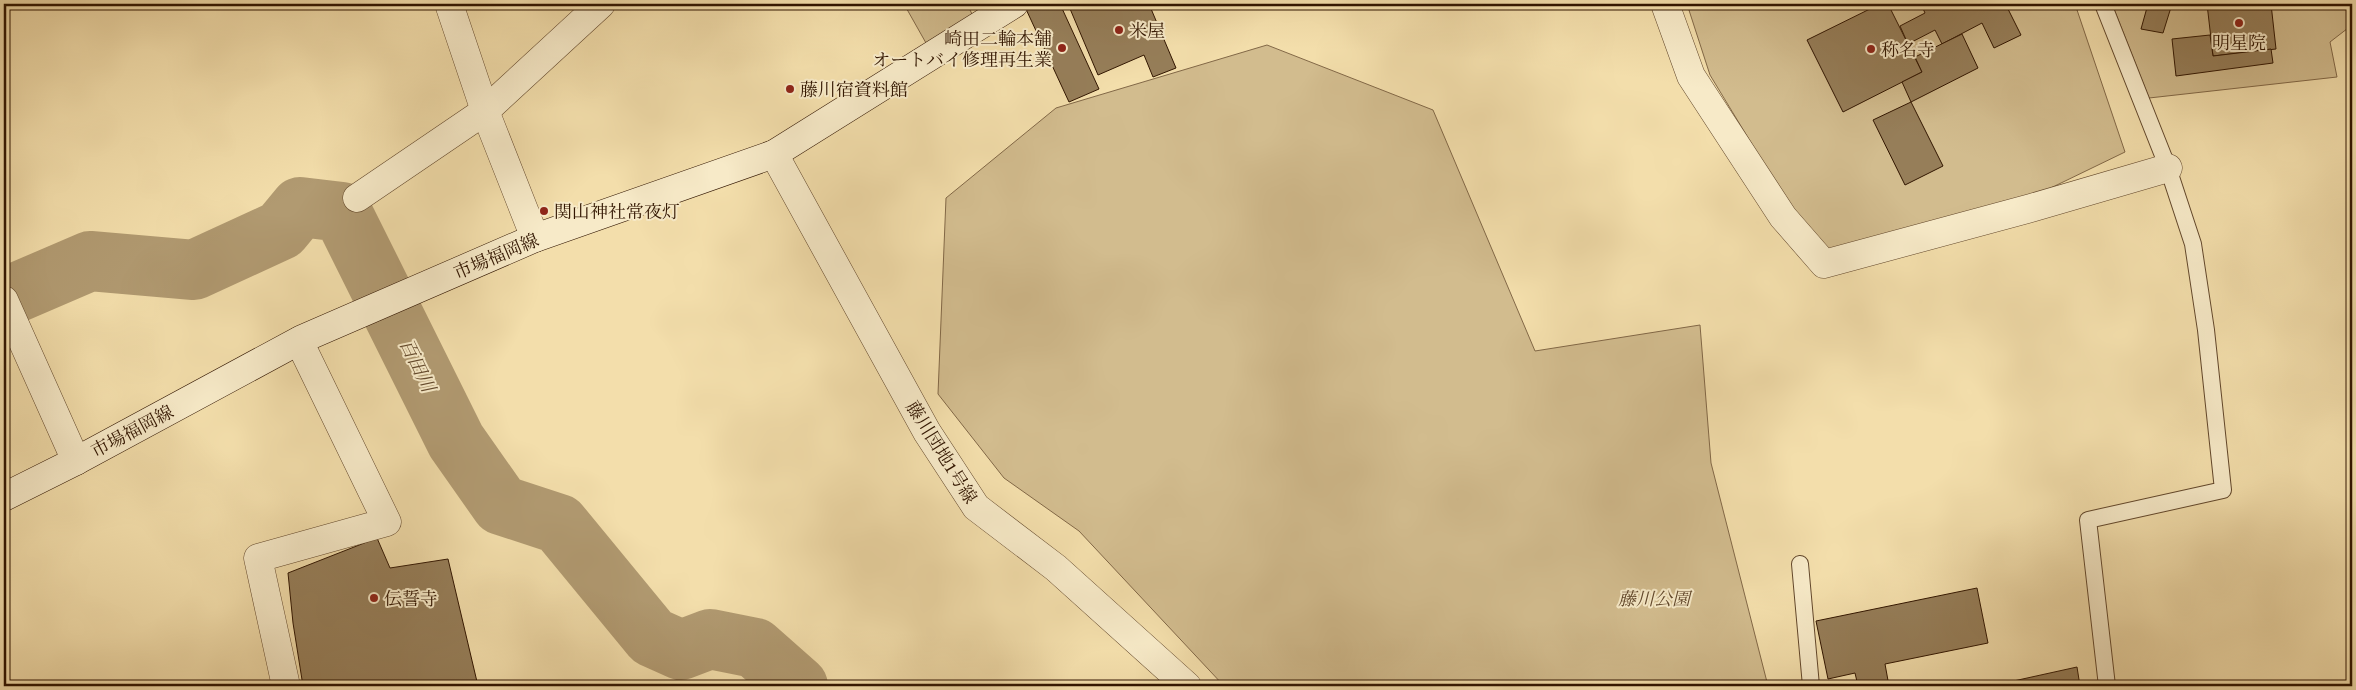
<svg xmlns="http://www.w3.org/2000/svg" width="2356" height="690" font-family="'Gentium Book Plus','Noto Serif JP',serif">
	<rect width="100%" height="100%" fill="#f3deab"/>
	<filter id="stains"><feTurbulence type="fractalNoise" baseFrequency=".004" numOctaves="4"/><feColorMatrix values="0 0 0 0 .2 0 0 0 0 .09 0 0 0 0 .02 0 0 0 .5 -.17"/></filter>
	<radialGradient id="worn" r=".72"><stop offset=".6" stop-color="#630" stop-opacity="0"/><stop offset="1" stop-color="#630" stop-opacity=".3"/></radialGradient>
	<g fill="#d2bc8e" stroke="#826847">
		<path d="M904 4H967L973 16 926 43Z"/>
		<path d="M1687 4H2075L2125 152 2028 199 1829 251 1790 207 1710 75Z"/>
		<path d="M2112 4H2352V25L2330 42 2337 77 2149 98Z"/>
		<path d="M1267 45 1433 110 1535 351 1700 325 1711 463 1768 686H1224L1079 531 1004 478 938 394 946 198 1056 108Z"/>
	</g>
	<g fill="none" stroke-linecap="round" stroke-linejoin="round">
		<path stroke="#b19a71" stroke-width="60" d="M4 298 90 261 194 270 281 230 300 207 342 212 456 441 501 505 559 524 652 637 681 650 710 639 755 648 798 686"/>
	</g>
	<g fill="#967e59" stroke="#311500">
		<path d="M1032 4H1060L1099 89 1069 102 1025 7Z"/>
		<path d="M1068 4H1149L1176 68 1153 77 1144 55 1098 75Z"/>
		<path d="M1880 4H1888L1922 72 1843 112 1807 40Z"/>
		<path d="M1921 4H2017L2008 9 2021 35 1994 48 1982 23 1942 44 1935 30 1908 44 1900 26 1925 13Z"/>
		<path d="M2148 4H2172L2163 33 2141 29Z"/>
		<path d="M2207 4H2271L2276 49 2213 56Z"/>
		<path d="M1962 34 1978 68 1911 102 1902 82 1922 72 1915 57Z"/>
		<path d="M2210 35 2213 56 2271 49 2273 63 2176 76 2172 39Z"/>
		<path d="M1911 102 1943 166 1905 185 1873 120Z"/>
		<path d="M377 538 390 568 448 559 478 686H303L293 623 288 573Z"/>
		<path d="M1977 588 1988 643 1885 664 1889 686H1858L1855 673 1828 679 1816 621Z"/>
		<path d="M2077 667 2080 686H1991Z"/>
	</g>
	<g fill="none" stroke-linecap="round" stroke-linejoin="round">
		<g stroke="#62472b" stroke-width="18">
			<g id="lane">
				<path d="M2103 4 2168 168 2193 244 2206 330 2223 490 2088 520 2107 686"/>
				<path d="M1800 564 1811 686"/>
			</g>
		</g>
		<g stroke="#62472b" stroke-width="29">
			<g id="street">
				<path d="M449 4 485 111 535 238"/>
				<path d="M1665 4 1691 76 1783 217 1824 264 2031 208 2168 168"/>
				<path d="M774 154 927 432 976 507 1056 568 1187 686"/>
				<path d="M357 198 485 111 601 4"/>
				<path d="M4 300 76 461"/>
				<path d="M286 686 258 558 387 522 299 341"/>
			</g>
		</g>
		<g stroke="#311500" stroke-width="29">
			<path id="secondary" d="M4 497 76 461 302 339 535 238 774 154 1014 4"/>
		</g>
		<use href="#lane" stroke="#f7eac8" stroke-width="16"/>
		<use href="#street" stroke="#f7eac8" stroke-width="28"/>
		<use href="#secondary" stroke="#f7eac8" stroke-width="28"/>
	</g>
	<g fill="#8f2418" stroke="#f7eac8" stroke-width="2">
		<circle cx="2239" cy="23" r="5"/>
		<circle cx="1119" cy="30" r="5"/>
		<circle cx="1062" cy="48" r="5"/>
		<circle cx="1871" cy="49" r="5"/>
		<circle cx="790" cy="89" r="5"/>
		<circle cx="544" cy="211" r="5"/>
		<circle cx="374" cy="598" r="5"/>
	</g>
	<g text-anchor="middle" dominant-baseline="central" stroke-width="4" stroke-linejoin="round" paint-order="stroke">
		<g font-size="18" fill="#311500" stroke="#f7eac8" text-anchor="start">
			<text x="1129" y="30">米屋</text>
			<text x="1052" y="38" text-anchor="end">崎田二輪本舗<tspan x="1052" dy="21">オートバイ修理再生業</tspan></text>
			<text x="2239" y="42" text-anchor="middle">明星院</text>
			<text x="1881" y="49">称名寺</text>
			<text x="800" y="89">藤川宿資料館</text>
			<text x="554" y="211">関山神社常夜灯</text>
			<text x="384" y="598">伝誓寺</text>
		</g>
		<g font-size="18" fill="#311500" stroke="#f7eac8">
			<text transform="translate(496 256) rotate(-23)">市場福岡線</text>
			<text transform="translate(132 431) rotate(-28)">市場福岡線</text>
			<text transform="translate(942 452) rotate(58)">藤川団地1号線</text>
		</g>
		<g font-size="18" font-style="italic" fill="#61472b" stroke="#f7eac8">
			<text x="1654" y="598">藤川公園</text>
		</g>
		<g font-size="19" font-style="italic" fill="#644a2d" stroke="#f7eac8">
			<text transform="translate(418 365) rotate(64)">百田川</text>
		</g>
	</g>
	<rect width="2356" height="690" fill="none" stroke="#f3deab" stroke-width="20"/>
	<rect x="5" y="5" width="2346" height="680" fill="none" stroke="#311500" stroke-width="2.5"/>
	<rect x="10" y="10" width="2336" height="670" fill="none" stroke="#311500"/>
	<rect width="100%" height="100%" filter="url(#stains)"/>
	<rect width="100%" height="100%" fill="url(#worn)"/>
</svg>
